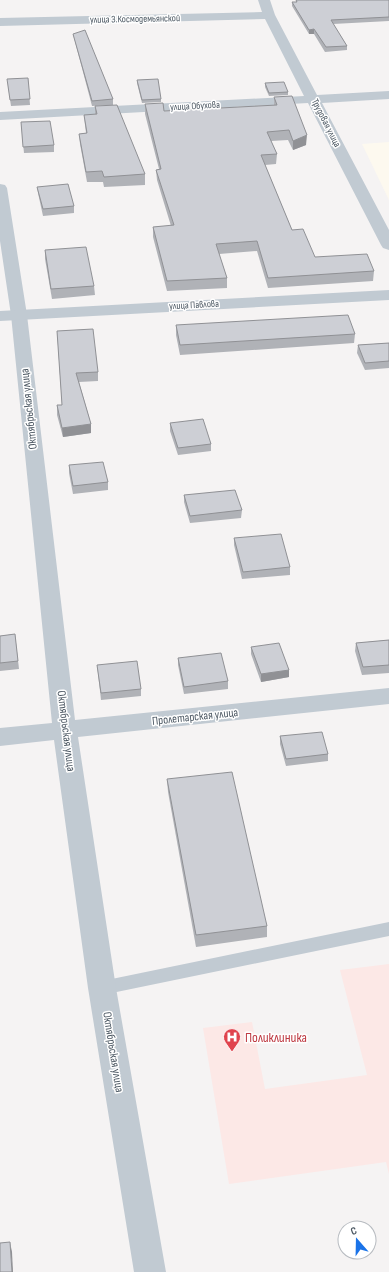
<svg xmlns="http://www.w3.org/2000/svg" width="389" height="1272" font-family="'Sofia Sans Condensed',sans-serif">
	<rect width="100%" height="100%" fill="#f5f3f3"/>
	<path fill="#fdf9ef" d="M389 142V200L362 144Z"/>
	<path fill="#fce8e6" d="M389 964V1174L386 1162 229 1184 203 1028 252 1022 265 1089 367 1075 340 970Z"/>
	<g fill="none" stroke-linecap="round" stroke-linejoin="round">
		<path fill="#c1cad2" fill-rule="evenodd" d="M389 922V936L102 995 96 993 94 988 96 983 102 981Z"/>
		<g fill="#c1cad2" fill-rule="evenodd">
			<path d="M258 0H270L275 15 317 95 389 91V99L322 103 389 230V250L383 248 381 245 308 103 0 120V112L304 96 265 19 0 26V18L262 12Z"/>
			<path d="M0 184 5 185 7 188 27 315 75 720 389 688V704L78 737 116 988 166 1272H134L88 988 54 740 0 746V728L52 723 11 315 0 241Z"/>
		</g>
		<path fill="#c1cad2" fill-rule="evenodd" d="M389 290V300L0 321V311Z"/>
	</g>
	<g fill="#b0b2b7">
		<path d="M296 0H389V21L333 24 347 46V50L325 52 314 34H309L292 6V2H296Z"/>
		<path d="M73 34 113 99V105L92 106 74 38Z"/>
		<path d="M28 78 30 105 11 106 8 86Z"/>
		<path d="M137 80 161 99V102L142 103 137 83Z"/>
		<path d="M265 83 288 92V95L269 96 265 87Z"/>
		<path d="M274 97 306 145 293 150 288 140 271 141 277 154 276 164 265 165 292 230 315 257 374 271 373 281 268 288 257 251 219 254 227 278V288L167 291 153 237V227L171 226 157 180 156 170 159 169 145 114V104L164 111 274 105Z"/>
		<path d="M95 106 145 174V185L104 187 103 182H87L80 144 79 134 86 133 85 125 84 115H95Z"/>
		<path d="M21 122 54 145V152L24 153Z"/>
		<path d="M37 187 74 206V213L43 216 38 193Z"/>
		<path d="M45 250 94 286 95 295 52 299 45 259Z"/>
		<path d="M176 325 355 334 354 343 180 355 176 335Z"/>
		<path d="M57 331 98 372V381L79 382 91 424V433L63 437 57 415V405H62Z"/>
		<path d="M389 343V368L365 370 357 353 358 345Z"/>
		<path d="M170 423 211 444V451L178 455 170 431Z"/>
		<path d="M69 465 108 482V490L73 494 69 473Z"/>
		<path d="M184 495 242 510 241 518 190 523 184 502Z"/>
		<path d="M234 538 290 567V575L242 579 234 545Z"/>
		<path d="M15 634 19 669 0 671V636Z"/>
		<path d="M389 640V673L362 675 355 651 356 643Z"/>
		<path d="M251 647 289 670V677L261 682 251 654Z"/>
		<path d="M178 658 228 681V689L184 694 178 665Z"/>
		<path d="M97 665 141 689V696L101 700Z"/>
		<path d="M280 736 328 754V761L286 766 280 744Z"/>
		<path d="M167 779 267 926V937L196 947 168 792Z"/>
	</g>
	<g fill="#909195">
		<path d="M314 29V34H309V30Z"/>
		<path d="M307 135 306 145 293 150V141Z"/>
		<path d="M91 424V433L63 437 62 428Z"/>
		<path d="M289 670V677L261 682V674Z"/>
		<path d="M10 1242 12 1252 13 1272H12Z"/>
	</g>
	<g fill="#cdcfd5" stroke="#909195">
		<path d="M296 0H389V17L331 20 347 46 326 47 314 29 309 30 292 2H297Z"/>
		<path d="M85 30 113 99 92 101 73 34Z"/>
		<path d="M28 78 30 99 10 100 7 79Z"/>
		<path d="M158 79 161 99 142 100 137 80Z"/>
		<path d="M284 82 288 92 269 93 265 83Z"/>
		<path d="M292 96 307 135 293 141 289 130 267 132 277 154 261 155 292 230 303 229 315 257 367 254 374 271 268 278 257 241 216 244 227 278 167 281 153 227 174 225 156 170 161 169 145 104 163 103 164 111 277 105 274 97Z"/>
		<path d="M117 105 145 174 104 177 102 171 86 172 79 134 87 133 84 115 97 114 95 106Z"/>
		<path d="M50 121 54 145 23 147 21 122Z"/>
		<path d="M68 184 74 206 43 209 37 187Z"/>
		<path d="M86 247 94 286 51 289 45 250Z"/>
		<path d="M348 315 355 334 180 345 176 325Z"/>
		<path d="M93 329 98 372 76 373 91 424 62 428 57 405H62L57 331Z"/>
		<path d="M389 343V361L365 363 358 345Z"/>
		<path d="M203 419 211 444 178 448 170 423Z"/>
		<path d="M103 462 108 482 73 486 69 465Z"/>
		<path d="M235 490 242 510 190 516 184 495Z"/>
		<path d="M281 534 290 567 243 572 234 538Z"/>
		<path d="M15 634 18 661 0 663V636Z"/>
		<path d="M389 640V665L363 667 356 643Z"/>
		<path d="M279 643 289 670 261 674 251 647Z"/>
		<path d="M221 653 228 681 184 687 178 658Z"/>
		<path d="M137 661 141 689 101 693 97 665Z"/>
		<path d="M322 732 328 754 286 759 280 736Z"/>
		<path d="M232 772 267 926 196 935 167 779Z"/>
		<path d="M10 1242 12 1272H0V1243Z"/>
	</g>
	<defs>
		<g id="hospital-pin" transform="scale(0.9)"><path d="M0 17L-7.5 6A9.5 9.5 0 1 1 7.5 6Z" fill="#e0444e" stroke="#fff"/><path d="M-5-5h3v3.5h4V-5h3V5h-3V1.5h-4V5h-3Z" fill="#fff"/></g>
	</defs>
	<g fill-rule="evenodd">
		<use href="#hospital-pin" x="232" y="1037"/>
	</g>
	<g text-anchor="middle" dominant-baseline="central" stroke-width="3" stroke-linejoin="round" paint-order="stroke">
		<g font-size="10" fill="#4a5661" stroke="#fff">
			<text transform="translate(135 19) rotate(-1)">улица З.Космодемьянской</text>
			<text transform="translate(195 106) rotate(-3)">улица Обухова</text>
			<text transform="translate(326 123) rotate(63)">Трудовая улица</text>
			<text transform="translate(194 305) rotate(-3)">улица Павлова</text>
		</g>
		<g font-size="12" fill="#4a5661" stroke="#fff">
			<text transform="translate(29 409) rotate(-96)">Октябрьская улица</text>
			<text transform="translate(195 717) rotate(-6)">Пролетарская улица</text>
			<text transform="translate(66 731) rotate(83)">Октябрьская улица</text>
			<text transform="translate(113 1052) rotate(81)">Октябрьская улица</text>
		</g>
		<g font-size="14" fill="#be3a42" stroke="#fff" text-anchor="start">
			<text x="245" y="1037">Поликлиника</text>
		</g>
	</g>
	<g transform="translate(357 1240) rotate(340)"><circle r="19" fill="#ffffff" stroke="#b7bbc0"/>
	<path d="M0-3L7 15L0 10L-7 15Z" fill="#1a73e8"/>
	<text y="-6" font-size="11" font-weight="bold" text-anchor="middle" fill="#4a5661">С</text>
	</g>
</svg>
